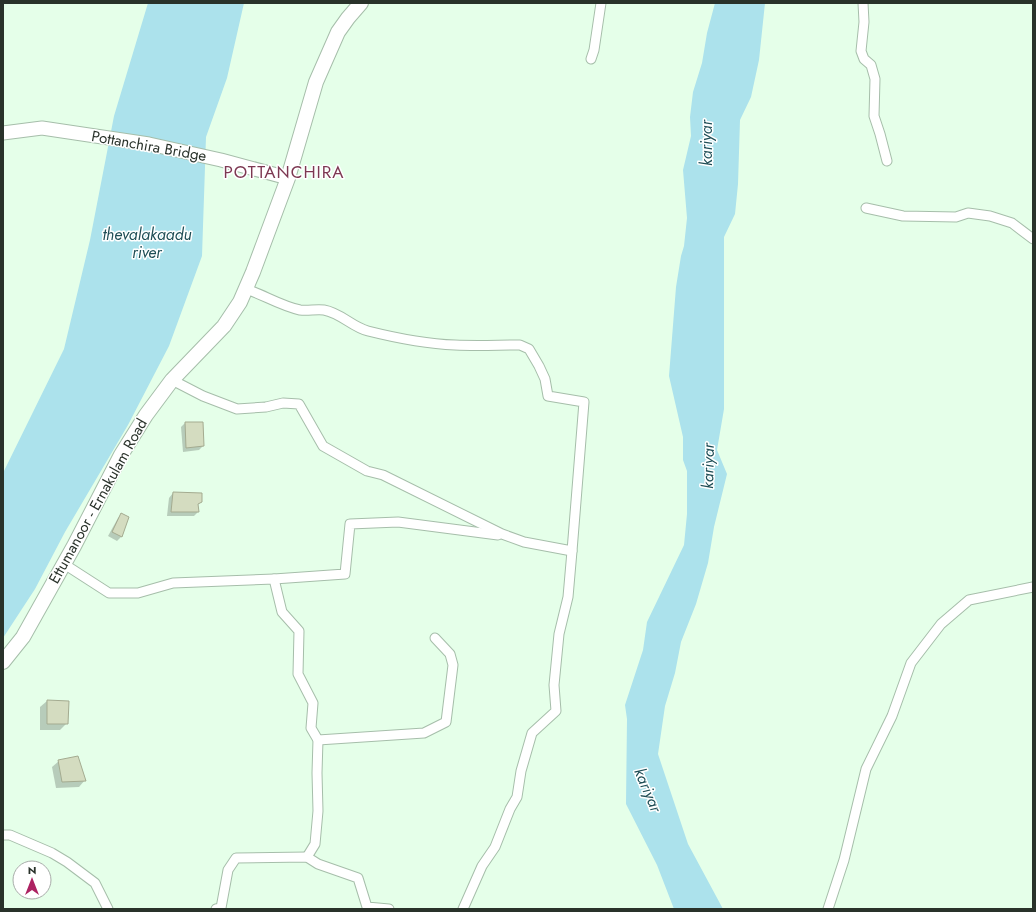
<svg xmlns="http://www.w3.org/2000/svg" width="1036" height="912" font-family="Jost,sans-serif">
	<rect width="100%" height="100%" fill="#e5ffe9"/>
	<g fill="#ace2ec">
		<path d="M148 3H244L227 78 206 137 202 256 169 346 128 425 65 532 35 589 3 638V473L64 349 90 240 114 116Z"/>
		<path d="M715 3H765L759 60 751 97 740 120 738 184 735 214 724 237V409L717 450 727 474 714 527 708 563 696 604 681 642 675 673 665 706 658 754 688 844 723 909H674L657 865 626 804 627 719 625 705 643 650 647 622 684 545 687 514V471L683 460V437L669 376 676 287 681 256 684 246 687 218 683 170 691 136 690 117 693 92 702 63 707 33Z"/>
	</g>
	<g fill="#0003">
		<path d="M185 423 203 446 199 450 183 452 181 427Z"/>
		<path d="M173 493 201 502 197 505 198 512 194 516H167L169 498Z"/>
		<path d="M122 514 128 518 121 537 117 541 108 536 118 518Z"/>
		<path d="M47 701 68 702 67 723 60 730H40V707Z"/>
		<path d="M59 761 85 780 79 787 56 788 52 767Z"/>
	</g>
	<g fill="#d4dcc0" stroke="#a4ab90">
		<path d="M185 422H203L204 446 186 448Z"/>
		<path d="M173 492 202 493V502L198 504 199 512H171Z"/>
		<path d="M121 513 129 517 122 537 112 532Z"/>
		<path d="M47 700 69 701 68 724H47Z"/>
		<path d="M78 756 86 781 62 782 58 760Z"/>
	</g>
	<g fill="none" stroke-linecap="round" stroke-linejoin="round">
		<g stroke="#a6beaa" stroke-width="11">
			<g id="minor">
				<path d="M863 3 864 22 861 51 864 59 871 65 875 79 874 116 880 134 887 161"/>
				<path d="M591 59 594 50 601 3"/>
				<path d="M866 208 903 216 956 217 968 213 990 216 1012 223 1033 239"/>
				<path d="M172 380 203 396 237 409 266 407 283 403 299 404 323 446 367 471 383 475 502 534 524 542 572 551 584 402 548 396 545 379 539 366 529 349 520 345C498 345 477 346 455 345 426 344 396 338 368 331 352 327 341 313 324 310 316 309 308 311 300 310 281 306 264 295 246 289"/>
				<path d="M64 564 109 593H138L173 583 274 579 282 612 299 631 298 674 313 703 311 728 318 740 317 773 318 811 315 844 307 857"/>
				<path d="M274 579 345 574 350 524 398 522 498 535"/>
				<path d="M318 740 424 733 446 722 453 665 450 654 435 638"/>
				<path d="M3 835H10L52 853 67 862 95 883 108 909"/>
				<path d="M216 909 221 908 228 870 236 858 307 857 318 864 358 878 367 907 389 909"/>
				<path d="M463 909 482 866 495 847 510 809 517 797 521 771 532 733 556 711 554 685 559 634 568 597 572 551"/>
				<path d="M828 909 844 860 866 769 892 716 911 663 941 624 969 600 1033 587"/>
			</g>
		</g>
		<g stroke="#a6beaa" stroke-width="15">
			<path id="secondary" d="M3 133 42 128 149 144 221 160 288 178"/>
		</g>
		<g stroke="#a6beaa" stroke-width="16">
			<path id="primary" d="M3 662 23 637 74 546 121 455 146 415 172 380 224 326 240 302 253 272 288 178 316 82 338 32 348 18 361 3"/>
		</g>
		<use href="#minor" stroke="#fff" stroke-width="9"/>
		<use href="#secondary" stroke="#fff" stroke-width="13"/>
		<use href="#primary" stroke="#fff" stroke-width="14"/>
	</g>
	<g text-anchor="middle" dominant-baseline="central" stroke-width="3" stroke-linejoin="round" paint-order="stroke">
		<g font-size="15" fill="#29322a" stroke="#fff">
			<text transform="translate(149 146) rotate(10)">Pottanchira Bridge</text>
			<text transform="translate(98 501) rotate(-61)">Ettumanoor - Ernakulam Road</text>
		</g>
		<g font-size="16" font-style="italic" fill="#1f4e56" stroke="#fff">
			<text transform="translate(706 143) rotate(-90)">kariyar</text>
			<text x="147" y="234">thevalakaadu<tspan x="147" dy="18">river</tspan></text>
			<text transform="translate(708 466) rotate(-89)">kariyar</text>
			<text transform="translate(648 790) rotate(67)">kariyar</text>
		</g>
		<g font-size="17" letter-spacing="1" fill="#7d3852" stroke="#fff">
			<text x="284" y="172">POTTANCHIRA</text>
		</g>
	</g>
	<rect width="1036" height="912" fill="none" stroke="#29322a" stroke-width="8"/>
	<g transform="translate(32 880)"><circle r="19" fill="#ffffff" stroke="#a9adaa"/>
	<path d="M0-3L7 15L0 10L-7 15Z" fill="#ad2262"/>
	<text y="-6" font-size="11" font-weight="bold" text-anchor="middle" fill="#29322a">N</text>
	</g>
</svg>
